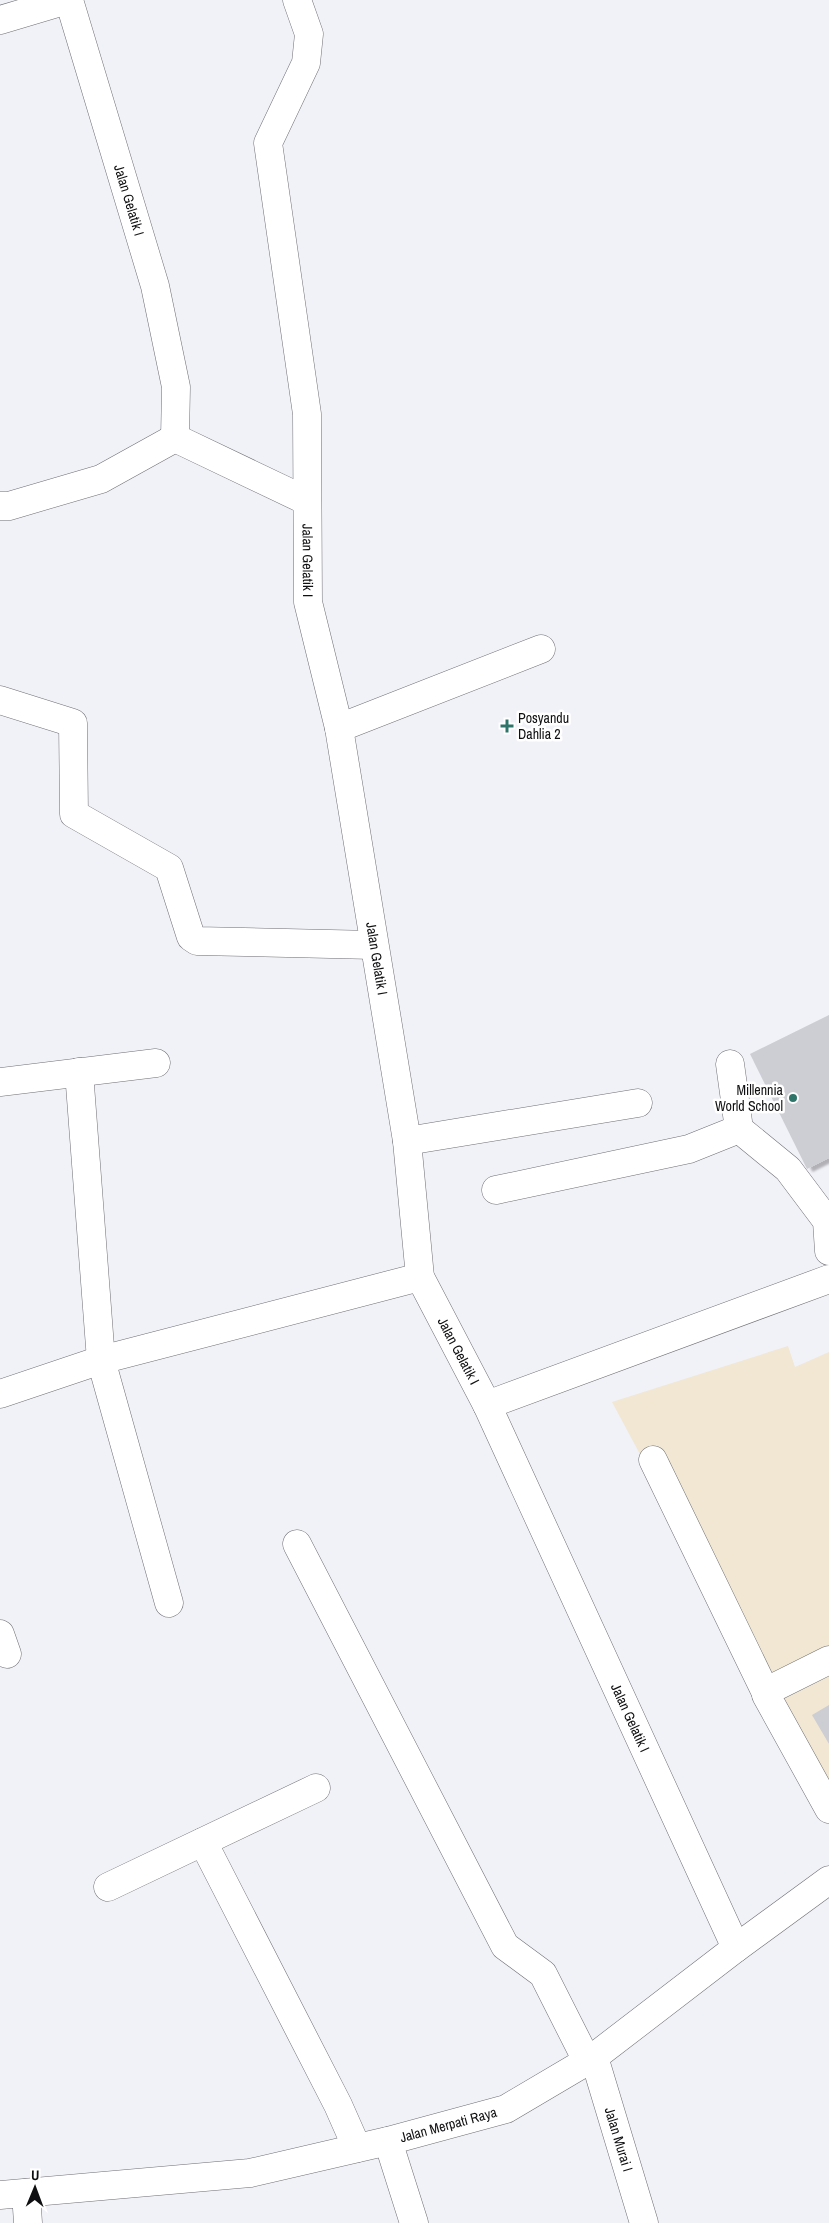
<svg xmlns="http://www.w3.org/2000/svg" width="829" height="2223" font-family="'Archivo Narrow',sans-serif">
	<defs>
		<filter id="shadow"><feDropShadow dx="5.5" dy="3" stdDeviation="1" flood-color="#0004"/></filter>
	</defs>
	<rect width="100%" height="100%" fill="#f1f1f8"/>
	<path fill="#f1e7d2" d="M788 1346 795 1367 829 1352V1807L612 1402Z"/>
	<g fill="#cdcdd4" filter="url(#shadow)">
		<path d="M829 1015V1158L807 1169 750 1054Z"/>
		<path d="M829 1705V1744L812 1715Z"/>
	</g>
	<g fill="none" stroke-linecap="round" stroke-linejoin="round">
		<g stroke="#6f6f75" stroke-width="29">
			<g id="minor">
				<path id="s1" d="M69 0 155 286 176 387 175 438"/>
				<path id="s2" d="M297 0 309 34 306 63 268 143 307 414 308 602 339 728 407 1141 420 1277 487 1405 736 1948"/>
				<path d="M0 20 67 0"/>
				<path d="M175 438 307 501"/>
				<path d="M0 506H9L101 479 175 438"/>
				<path d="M0 700 73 723 74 814 169 868 191 937 197 941 374 945"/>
				<path d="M339 728 541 649"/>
				<path d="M730 1064 739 1129 788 1169 827 1221 829 1251"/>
				<path d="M79 1072 101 1360 169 1603"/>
				<path d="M0 1082 156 1063"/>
				<path d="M407 1141 638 1103"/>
				<path d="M496 1190 689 1149 739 1129"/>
				<path d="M0 1394 101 1360 420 1277"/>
				<path d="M487 1405 829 1279"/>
				<path d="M653 1460 766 1693"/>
				<path d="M297 1544 505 1946 543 1974 587 2061"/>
				<path d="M0 1634 7 1654"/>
				<path d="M829 1660 767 1691 766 1695 829 1809"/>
				<path d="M203 1842 338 2105 357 2148"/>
				<path d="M108 1887 316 1788"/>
				<path id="s3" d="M594 2057 644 2223"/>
				<path d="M388 2141 414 2223"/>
				<path d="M26 2193 28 2223"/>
			</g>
		</g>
		<g stroke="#6f6f75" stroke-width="29">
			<g id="major">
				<path id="s4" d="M0 2195 250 2173 388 2141 506 2109 594 2057 736 1948 829 1880"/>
			</g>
		</g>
		<use href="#minor" stroke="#fff" stroke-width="28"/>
		<use href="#major" stroke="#fff" stroke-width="28"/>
	</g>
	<g fill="#2e7469" stroke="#fff" stroke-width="2">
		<path d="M504.5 718.5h5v5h5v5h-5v5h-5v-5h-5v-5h5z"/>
		<circle cx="793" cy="1098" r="5"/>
	</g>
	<g text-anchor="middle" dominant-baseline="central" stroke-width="5" stroke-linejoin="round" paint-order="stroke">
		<g font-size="14" fill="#0f0f11" stroke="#fff">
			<text stroke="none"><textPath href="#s1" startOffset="209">Jalan Gelatik I</textPath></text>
			<text stroke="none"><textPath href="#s2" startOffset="574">Jalan Gelatik I</textPath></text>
			<text stroke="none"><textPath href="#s2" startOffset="979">Jalan Gelatik I</textPath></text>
			<text stroke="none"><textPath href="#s2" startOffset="1384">Jalan Gelatik I</textPath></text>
			<text stroke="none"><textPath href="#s2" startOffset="1789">Jalan Gelatik I</textPath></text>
			<text stroke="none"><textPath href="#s4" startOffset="455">Jalan Merpati Raya</textPath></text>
			<text stroke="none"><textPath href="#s3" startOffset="86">Jalan Murai I</textPath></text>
		</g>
		<g font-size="14" fill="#0f0f11" stroke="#fff" text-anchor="start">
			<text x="518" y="718">Posyandu<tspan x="518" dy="16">Dahlia 2</tspan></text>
			<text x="783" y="1090" text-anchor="end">Millennia<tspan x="783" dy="16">World School</tspan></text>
		</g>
	</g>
	<g transform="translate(35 2188) rotate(1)" stroke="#ffffff" stroke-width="4" paint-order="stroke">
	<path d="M0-4L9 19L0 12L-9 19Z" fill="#0f0f11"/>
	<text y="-8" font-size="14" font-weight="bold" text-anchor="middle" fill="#0f0f11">U</text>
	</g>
</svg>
